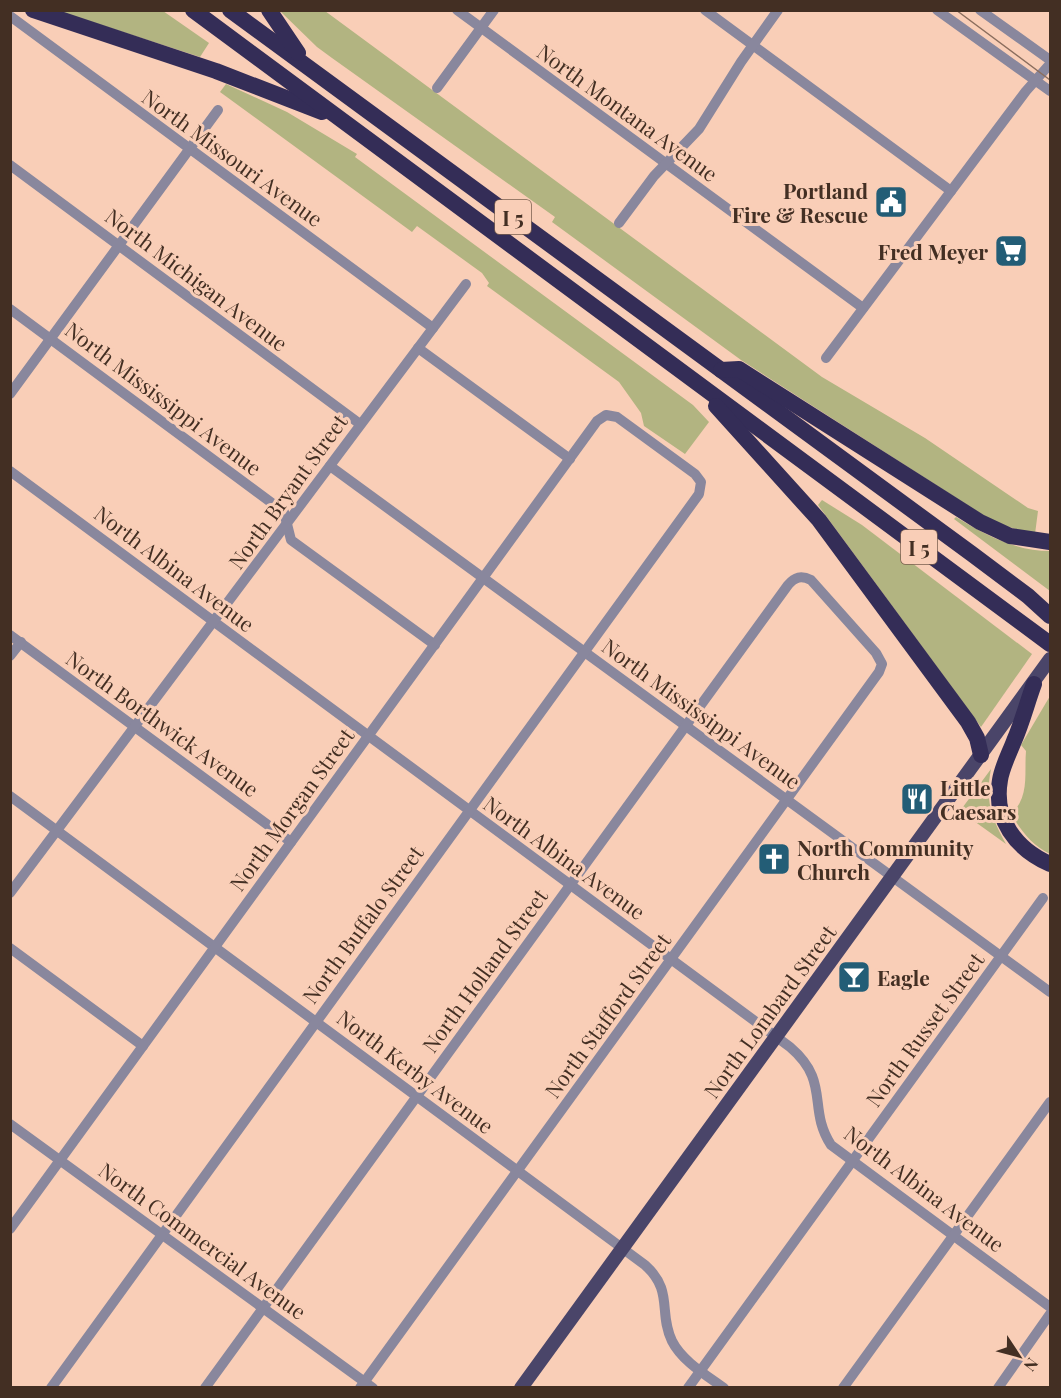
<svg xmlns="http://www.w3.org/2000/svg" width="1061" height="1398" font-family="'Playfair Display',serif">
	<rect width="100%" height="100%" fill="#f9ceb7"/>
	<g fill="#b2b481">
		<path d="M58 11H163L209 43 200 57Z"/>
		<path d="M280 11H325L822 377 925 438 1028 508 1038 511 1035 534 1005 526 986 517 741 360 552 222 555 217 332 58 317 47Z"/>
		<path d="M226 84 287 112 357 154 355 157 693 405 709 422 685 454 644 426 641 413 619 382 487 286 489 283 482 273 417 226 412 232 220 92Z"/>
		<path d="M822 500 862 525 1032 654 981 727 818 505Z"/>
		<path d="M956 517C985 535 1016 551 1050 551V591L954 519Z"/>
		<path d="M1050 696V854C1032 845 1022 832 1011 814 1030 797 1024 773 1026 751L1021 745Z"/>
		<path d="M991 769C985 800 991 817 1006 844L960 811Z"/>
	</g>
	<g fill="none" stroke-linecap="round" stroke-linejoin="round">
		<g stroke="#89879d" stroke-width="10">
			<path d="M457 10 863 308"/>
			<path d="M705 10 951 191"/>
			<path d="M937 10 1050 91"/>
			<path d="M980 10 1050 60"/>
			<path d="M10 16 433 328"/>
			<path d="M437 88 494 10"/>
			<path d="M10 165 360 424"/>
			<path d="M619 223 654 176 699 129 741 62 778 10"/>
			<path d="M10 309 284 512 291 540 435 645"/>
			<path d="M418 348 570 459"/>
			<path d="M826 358 1026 91 1050 64"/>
			<path d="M10 394 218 110"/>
			<path d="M330 466 1050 992"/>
			<path d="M10 471 790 1047C831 1082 807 1108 831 1145L1050 1307"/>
			<path d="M10 635 291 842"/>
			<path d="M10 656 21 642"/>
			<path d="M10 796 645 1265C674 1291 658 1312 672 1341 682 1361 706 1375 724 1388"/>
			<path d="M10 893 466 284"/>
			<path d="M10 948 143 1046"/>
			<path d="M10 1124 373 1388"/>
			<path d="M10 1229 597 421 606 415 617 417 695 474 701 482 699 494 51 1388"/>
			<path d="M205 1388 788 585C795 577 801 575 811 580L876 653 882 664 879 672 360 1388"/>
			<path d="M688 1388 1043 898"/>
			<path d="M843 1388 1050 1102"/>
			<path d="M998 1388 1050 1314"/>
		</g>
		<path stroke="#4a4569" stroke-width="14" d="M521 1388 1050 659"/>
		<g stroke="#342d57" stroke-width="16">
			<path d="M33 10 216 71 322 112"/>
			<path d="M193 10 1050 644"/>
			<path d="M230 10 972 554 1028 596 1050 616"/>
			<path d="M269 10 298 53"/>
			<path d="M721 370 739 369 980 522 1010 536 1050 542"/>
			<path d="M716 406 819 520 968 722 977 738 981 755"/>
			<path d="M1034 684C1027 703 1022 723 1014 741 1009 754 1002 767 1000 780 993 819 1016 849 1050 864"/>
		</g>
		<path stroke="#8b6e5e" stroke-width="1.5" d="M956 10 1050 80"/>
	</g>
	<defs>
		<g id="civic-square" transform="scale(1.725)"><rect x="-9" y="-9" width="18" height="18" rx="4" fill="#235d76" stroke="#f9ceb7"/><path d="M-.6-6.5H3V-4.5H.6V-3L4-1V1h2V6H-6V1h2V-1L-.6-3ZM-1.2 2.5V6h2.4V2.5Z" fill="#fff"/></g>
		<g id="supermarket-square" transform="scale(1.725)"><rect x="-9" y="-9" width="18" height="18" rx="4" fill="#235d76" stroke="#f9ceb7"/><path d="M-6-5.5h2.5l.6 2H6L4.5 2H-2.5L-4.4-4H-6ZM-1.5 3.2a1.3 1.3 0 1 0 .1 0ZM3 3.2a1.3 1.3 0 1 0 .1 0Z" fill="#fff"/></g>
		<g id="restaurant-square" transform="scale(1.725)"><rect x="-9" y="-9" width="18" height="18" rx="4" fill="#235d76" stroke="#f9ceb7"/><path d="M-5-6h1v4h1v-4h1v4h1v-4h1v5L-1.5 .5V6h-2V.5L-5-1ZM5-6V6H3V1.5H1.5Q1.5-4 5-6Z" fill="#fff"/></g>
		<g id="church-square" transform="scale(1.725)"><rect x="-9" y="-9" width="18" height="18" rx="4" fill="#235d76" stroke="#f9ceb7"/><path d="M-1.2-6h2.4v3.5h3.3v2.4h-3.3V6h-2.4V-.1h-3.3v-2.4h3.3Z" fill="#fff"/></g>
		<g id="bar-square" transform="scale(1.725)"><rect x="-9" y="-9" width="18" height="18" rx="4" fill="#235d76" stroke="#f9ceb7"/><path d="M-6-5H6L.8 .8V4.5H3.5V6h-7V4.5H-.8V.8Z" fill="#fff"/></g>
	</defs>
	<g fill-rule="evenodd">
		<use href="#civic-square" x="891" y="202"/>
		<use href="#supermarket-square" x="1011" y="251"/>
		<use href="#restaurant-square" x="917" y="799"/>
		<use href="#church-square" x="774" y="859"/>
		<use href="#bar-square" x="854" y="977"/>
	</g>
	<g text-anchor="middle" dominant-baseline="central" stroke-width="6" stroke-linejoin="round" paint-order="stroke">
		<g fill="#f9ceb7" stroke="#7a5f4f" stroke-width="1.5">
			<rect x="495" y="200" width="36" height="34" rx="4.5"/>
			<rect x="901" y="530" width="36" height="34" rx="4.5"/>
		</g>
		<g font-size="20" font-weight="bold" fill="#432f23">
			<text x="513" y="217">I 5</text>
			<text x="919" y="547">I 5</text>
		</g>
		<g font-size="21" fill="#432f23" stroke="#f9ceb7">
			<text transform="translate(628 112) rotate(36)">North Montana Avenue</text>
			<text transform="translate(233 157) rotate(36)">North Missouri Avenue</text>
			<text transform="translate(197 279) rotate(37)">North Michigan Avenue</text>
			<text transform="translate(164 398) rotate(37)">North Mississippi Avenue</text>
			<text transform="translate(287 491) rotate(-54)">North Bryant Street</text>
			<text transform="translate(175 568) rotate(37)">North Albina Avenue</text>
			<text transform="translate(702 713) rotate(36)">North Mississippi Avenue</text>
			<text transform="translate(163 723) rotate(36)">North Borthwick Avenue</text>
			<text transform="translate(291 809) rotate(-54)">North Morgan Street</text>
			<text transform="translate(565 857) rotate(36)">North Albina Avenue</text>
			<text transform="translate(362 924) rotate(-54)">North Buffalo Street</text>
			<text transform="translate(484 970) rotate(-54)">North Holland Street</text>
			<text transform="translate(769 1011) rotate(-54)">North Lombard Street</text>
			<text transform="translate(607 1015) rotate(-54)">North Stafford Street</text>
			<text transform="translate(924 1029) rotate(-54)">North Russet Street</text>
			<text transform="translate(416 1071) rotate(37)">North Kerby Avenue</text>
			<text transform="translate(925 1188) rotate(37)">North Albina Avenue</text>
			<text transform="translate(203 1240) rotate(36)">North Commercial Avenue</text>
		</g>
		<g font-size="21" font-weight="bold" fill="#432f23" stroke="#f9ceb7" text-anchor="start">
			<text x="868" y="190" text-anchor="end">Portland<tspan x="868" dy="24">Fire &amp; Rescue</tspan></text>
			<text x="988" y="251" text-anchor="end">Fred Meyer</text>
			<text x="940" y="787">Little<tspan x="940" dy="24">Caesars</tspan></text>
			<text x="797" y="847">North Community<tspan x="797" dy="24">Church</tspan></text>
			<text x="877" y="977">Eagle</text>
		</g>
	</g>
	<rect width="1061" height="1398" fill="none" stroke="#432f23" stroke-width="24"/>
	<g transform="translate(1019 1356) rotate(126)" stroke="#f9ceb7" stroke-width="4.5" paint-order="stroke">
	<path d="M0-4.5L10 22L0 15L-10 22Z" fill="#432f23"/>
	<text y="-9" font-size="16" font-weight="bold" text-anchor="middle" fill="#432f23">N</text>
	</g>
</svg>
